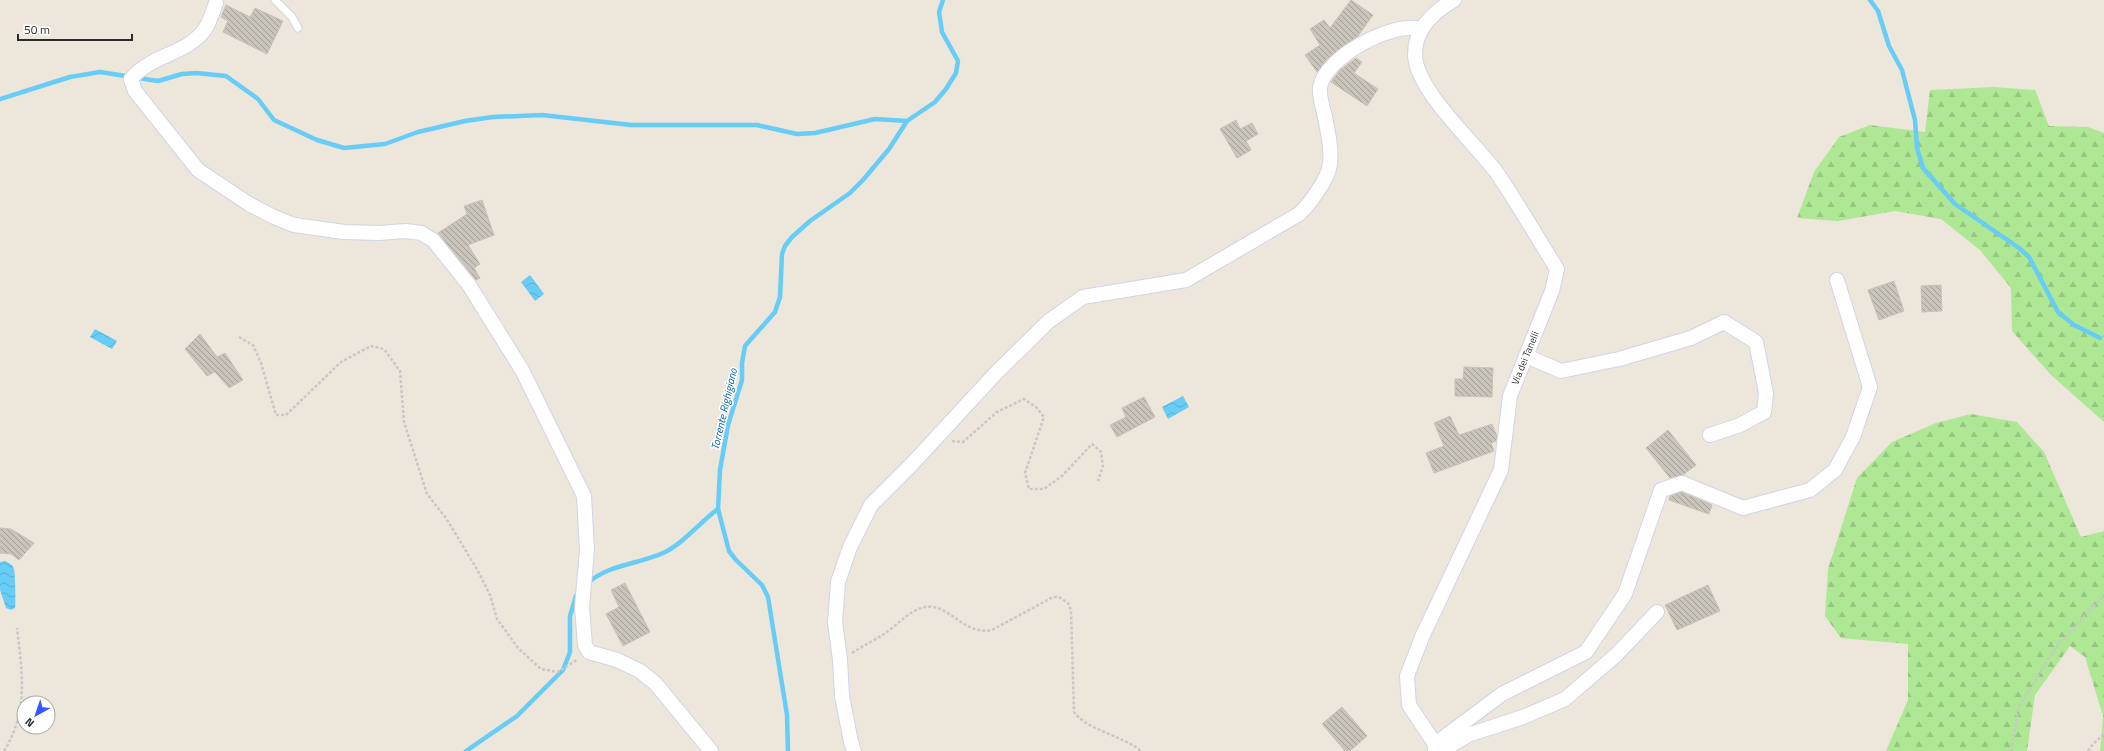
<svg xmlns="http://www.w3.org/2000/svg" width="2104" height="751" font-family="'Titillium Web',sans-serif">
	<defs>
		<pattern id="forest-firs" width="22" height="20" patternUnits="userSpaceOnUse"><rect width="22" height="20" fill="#aee894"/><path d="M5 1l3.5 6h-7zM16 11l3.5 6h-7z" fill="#96c780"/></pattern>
		<pattern id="water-waves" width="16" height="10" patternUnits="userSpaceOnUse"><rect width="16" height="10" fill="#67ccf6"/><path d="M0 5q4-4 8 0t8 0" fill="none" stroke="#5aafd3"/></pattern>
		<pattern id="building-back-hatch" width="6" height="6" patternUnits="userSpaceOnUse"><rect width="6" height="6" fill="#c8c4ba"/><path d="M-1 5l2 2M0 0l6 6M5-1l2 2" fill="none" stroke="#a39f97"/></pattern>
	</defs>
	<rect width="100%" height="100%" fill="#ede6db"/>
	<g fill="url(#forest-firs)">
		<path d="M1994 87 2035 90 2049 126 2088 127 2104 133V422L2051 375 2012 331 2011 288 1980 250 1941 219 1895 211 1838 221 1797 218 1814 172 1839 137 1870 125 1925 132 1930 90Z"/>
		<path d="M1971 414 2017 422 2044 452 2081 537 2104 531V751H2100L2103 716 2085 657 2070 646 2035 695 2027 751H1886L1908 700V644L1841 638 1825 616 1828 569 1857 478 1892 442 1936 423Z"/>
	</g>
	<g fill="url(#water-waves)">
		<path d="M530 275 544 294 535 301 521 282Z"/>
		<path d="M95 329 117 341 112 349 90 337Z"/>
		<path d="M1183 396 1189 407 1168 419 1162 407Z"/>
		<path d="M5 561C9 563 13 565 14 569 15 571 16 605 15 608L11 610 6 608 0 590V562Z"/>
	</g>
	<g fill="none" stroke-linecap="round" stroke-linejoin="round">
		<g stroke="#67ccf6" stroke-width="4.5">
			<path d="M1870 0 1878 11 1889 46 1902 70 1915 120 1917 148 1923 168 1955 204 2019 248 2029 257 2058 312 2074 325 2100 338"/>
			<path d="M0 99 70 77 100 72 158 81 182 74 196 73 226 76 258 99 274 120 317 140 344 148 385 144 418 132 465 121 493 117 542 115 631 125H757L797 134 815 133 875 119 907 121"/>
			<path d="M588 583C607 565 639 564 663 553 684 543 699 523 718 509"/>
			<path d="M466 751 517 716 563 670 570 652V616L576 596 580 590"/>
			<path d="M788 751 787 715 768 597 762 585 736 560 729 551 718 509 720 470 728 425 742 380V363L745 346 775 312 780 297 782 254 785 246 792 237 810 221 850 193 863 180 889 149 907 121 935 102 946 89 956 73 958 61 942 32 939 12 943 0"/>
		</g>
	</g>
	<g fill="url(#building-back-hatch)" stroke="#c9c2b5">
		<path d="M1351 0 1373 15 1358 36 1328 58 1317 72 1305 55 1320 45 1310 29 1324 20 1330 28Z"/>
		<path d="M226 5 250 17 255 8 283 21 267 54 223 32 228 21 221 17Z"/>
		<path d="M1356 58 1362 62 1354 73 1378 89 1367 106 1331 82 1340 70Z"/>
		<path d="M1236 120 1240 129 1252 123 1258 134 1246 141 1251 150 1237 158 1220 129Z"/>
		<path d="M482 200 494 235 468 245 480 264 474 268 480 278 476 280 438 233 467 214 464 206Z"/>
		<path d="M1894 281 1904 311 1879 320 1868 290Z"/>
		<path d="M1941 285 1942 311 1922 312 1921 286Z"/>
		<path d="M200 334 217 357 225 353 243 380 229 388 215 372 207 376 185 349Z"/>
		<path d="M1464 367 1493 368 1492 397 1455 396V379H1463Z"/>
		<path d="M1144 397 1155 417 1117 437 1110 425 1126 417 1122 408Z"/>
		<path d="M1450 416 1459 435 1492 424 1497 436 1496 441 1491 443 1494 451 1434 473 1426 453 1444 446 1434 423Z"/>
		<path d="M1668 430 1696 465 1683 475 1670 478 1646 448Z"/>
		<path d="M1682 492 1712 505 1709 514 1669 500 1670 496Z"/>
		<path d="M0 528 11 529 34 543 19 560 11 554 0 553Z"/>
		<path d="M625 583 650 632 623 646 606 614 619 607 611 590Z"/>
		<path d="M1708 585 1720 611 1677 630 1665 605Z"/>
		<path d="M1342 707 1367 736 1350 751H1345L1322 724Z"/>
	</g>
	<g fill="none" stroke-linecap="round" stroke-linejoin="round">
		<g stroke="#d1d4e4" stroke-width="9">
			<path id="service" d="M275 0 292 17 298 28"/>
		</g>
		<g stroke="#d1d4e4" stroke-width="16">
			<g id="minor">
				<path d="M216 3C213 11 210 22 205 29 188 54 150 55 131 79L135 91 198 170 249 204 274 217 294 225 344 232 379 233 406 231 421 233 433 240 469 285 522 370 584 496 587 550 582 607 585 645 589 652 617 660 640 671 656 684 711 751"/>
				<path d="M1526 356 1561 371 1619 359 1691 338 1724 322 1756 342 1766 393 1764 412 1740 425 1710 435"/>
				<path d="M1435 744 1502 694 1586 652 1625 594 1661 490 1682 483 1743 508 1810 490 1835 470 1853 437 1870 387 1837 280"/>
				<path d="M854 751 851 742 842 696 840 660 835 622 838 582 850 547 871 505 912 464 996 373 1049 321 1083 297 1186 280 1299 214C1309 205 1326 181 1329 169 1333 153 1328 133 1325 117 1323 108 1319 96 1320 88 1324 57 1393 21 1421 29"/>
				<path d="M1435 751V744L1409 705 1407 676 1422 637 1501 470 1510 396 1552 291 1557 269C1537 237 1518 204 1497 173 1476 144 1415 90 1415 54 1415 29 1433 12 1454 0"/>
				<path d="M1442 751 1468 735 1523 717 1565 699 1616 655 1657 612"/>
			</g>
		</g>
		<g stroke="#c8c8c8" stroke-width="2.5" stroke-dasharray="3 2" stroke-linecap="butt">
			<path d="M239 337 253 345 261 363 276 415H286L341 362 371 346 384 349 400 371 404 422 427 494 446 518 478 571 490 595 497 619 518 648 541 669 558 672 578 659"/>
			<path d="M952 441 963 442 997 412 1024 399 1036 407 1044 417 1025 473 1029 489H1044L1062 476 1092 444 1101 452 1103 466 1098 481"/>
			<path d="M852 653C863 646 874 640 884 634 898 625 909 610 925 607 950 603 963 636 992 630L1053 597H1059L1068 603 1071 610 1074 712C1085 729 1123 736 1141 751"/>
			<path d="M4 751C29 711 22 672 17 628"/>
			<path d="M2011 751 2019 706 2057 646 2104 595"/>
			<path d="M2088 751 2093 744 2104 734"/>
		</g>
		<use href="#service" stroke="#fff" stroke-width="7"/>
		<use href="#minor" stroke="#fff" stroke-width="14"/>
	</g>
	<g text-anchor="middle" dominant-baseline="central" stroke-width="3" stroke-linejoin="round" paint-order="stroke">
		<g font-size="10" fill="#2a2a2a" stroke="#fff">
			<text transform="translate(1525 358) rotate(-68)">Via dei Tanelli</text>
		</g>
		<g font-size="11" font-style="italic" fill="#0568a4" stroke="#fff">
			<text transform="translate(724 409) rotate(-77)">Torrente Righigiano</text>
		</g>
	</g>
	<g transform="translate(36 715) rotate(220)"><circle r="19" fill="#ffffff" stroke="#aaaaaa"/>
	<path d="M0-3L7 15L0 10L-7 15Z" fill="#3756ff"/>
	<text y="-6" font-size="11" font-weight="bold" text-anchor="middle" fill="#2a2a2a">N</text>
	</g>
	<path d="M18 34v6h114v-6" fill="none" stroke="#2a2a2a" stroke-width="2"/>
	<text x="24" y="34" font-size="12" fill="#2a2a2a" stroke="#ffffff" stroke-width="3" paint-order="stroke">50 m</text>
</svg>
